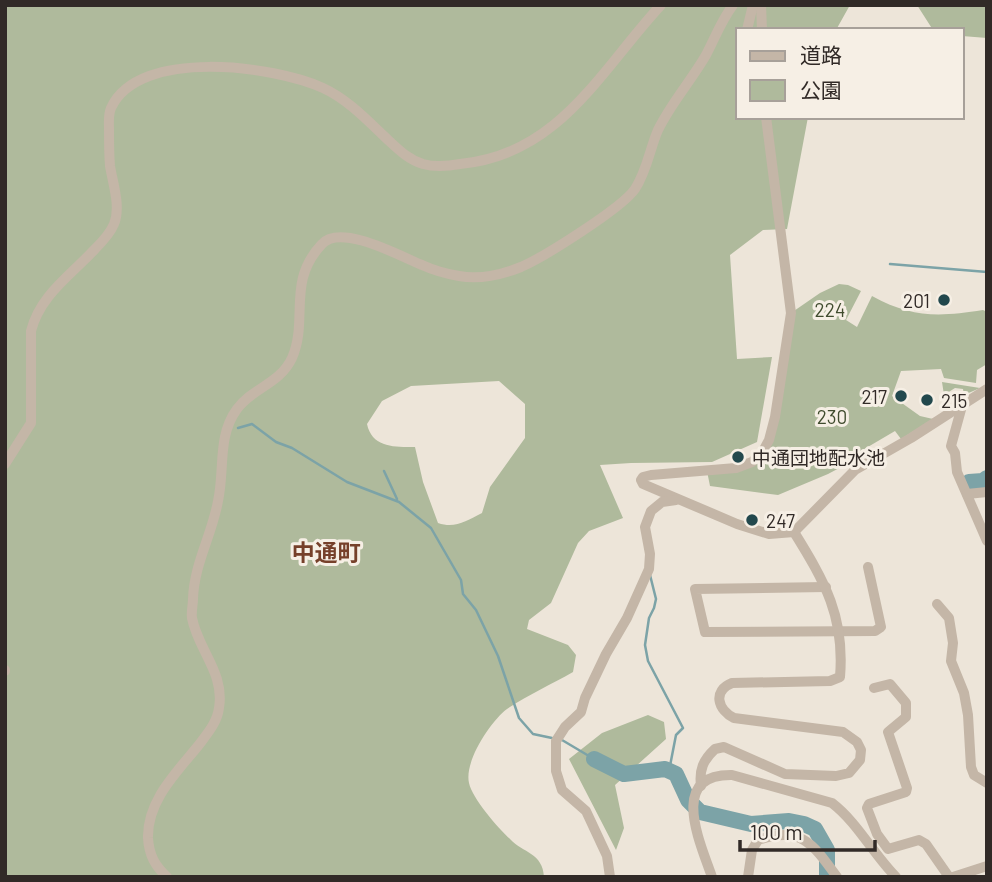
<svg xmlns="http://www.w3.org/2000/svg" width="992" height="882" font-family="Barlow,'Noto Sans JP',sans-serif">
	<rect width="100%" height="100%" fill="#ede5d9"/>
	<g fill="#afba9c" fill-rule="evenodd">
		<path d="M5 5H850L836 30H738V117H808L787 229 763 230 730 255 737 359 772 357 757 442 712 462 631 463 600 465 623 518 589 531 578 543 551 603 529 620 527 629 568 645 576 655 573 672C552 684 528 695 507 709 491 721 464 761 469 783 472 798 498 828 510 839 523 853 543 853 544 877H5ZM499 381 525 404V438L490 487 482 513C466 521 455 529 438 523L423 482 415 447C395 447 372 448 367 424L382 401 411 386Z"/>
		<path d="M917 5H987V38L962 36V30H933Z"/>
		<path d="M839 284 848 285 861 291 846 320 857 327 872 296C912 318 939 317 983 310L987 312V364L977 370 976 383 944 378 941 369 901 371 892 396 920 416 933 419 901 439 895 431 861 451 862 456 828 474 778 495 710 486 707 471 752 462 769 440 791 313 820 293Z"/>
		<path d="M942 382 980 388 964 395 963 389 955 388 944 395Z"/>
		<path d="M648 715 664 722 666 739 615 785 624 828 616 850 569 759 602 733Z"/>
	</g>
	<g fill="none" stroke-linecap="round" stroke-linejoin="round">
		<g stroke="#7ca3a7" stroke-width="2.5">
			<path d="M890 264 987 272"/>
			<path d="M238 428 252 424 276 442 292 448 347 482 399 502 431 528 461 580 463 594 476 610 498 656 519 718 533 734 552 738"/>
			<path d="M384 471 397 499"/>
			<path d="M650 575 656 599 654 608 649 618 645 645 648 661 683 728 676 735 669 771"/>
			<path d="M562 740 594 759"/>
		</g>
		<g stroke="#7ca3a7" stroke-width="16">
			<path d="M969 482 983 481 987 478"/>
			<path d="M594 759 624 774 665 769 676 774 688 800 700 812 751 824 789 821 804 824 815 829 827 850V877"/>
		</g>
		<g stroke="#c4b6a7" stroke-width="10">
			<path d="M761 5 762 30"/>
			<path d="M747 30 753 5"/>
			<path d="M766 117 791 313 775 417 769 440 762 453 752 462 736 468 651 475 643 477 641 480 643 484 737 524 769 534 794 532 855 470 911 438 987 389"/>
			<path d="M962 406 951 446 955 453 957 472 987 541"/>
			<path d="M5 464 31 423V331C40 295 71 275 95 249 102 242 110 234 114 224 121 207 113 184 110 166 109 154 109 142 109 129 109 122 108 115 111 108 139 47 275 66 323 88 347 99 366 119 385 137 397 148 407 159 423 164 434 167 449 166 460 164 559 155 600 71 661 5"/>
			<path d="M967 494 987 492"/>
			<path d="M826 587 695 589 705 632 875 631 881 627 868 567"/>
			<path d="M937 604 949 618 953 643 951 661 964 693 968 715 971 767 974 775 987 783"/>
			<path d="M5 670V671"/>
			<path d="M874 688 890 684 906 703V717L888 732 907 788 906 792 869 804 867 808 877 834 888 849 919 840 926 844 949 877"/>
			<path d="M701 786C699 770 703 760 715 749L724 747 785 774 836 776 849 773 860 760 861 750 857 742 843 732 734 718C718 710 712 691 732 683L830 681 840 677C845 617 825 582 794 532"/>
			<path d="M167 877C155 866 149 855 148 838 147 801 176 773 198 746 207 734 217 723 219 708 225 673 198 650 192 618 191 612 193 605 193 599 194 564 212 535 218 501 225 470 217 436 237 409 252 388 280 384 292 358 309 319 286 282 322 244 341 223 402 257 422 265 433 270 447 274 459 276 480 280 501 275 521 267 544 257 622 208 635 189 647 171 650 148 658 130 671 103 691 81 706 55 715 38 721 21 733 5"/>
			<path d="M610 877 607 856 586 811 562 790 556 771V741L565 727 581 712 585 698 606 654 627 618 649 569 650 554 645 527 651 511 662 502 676 500"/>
			<path d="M712 877C700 842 668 774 732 775L832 803C858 823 873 854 896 877"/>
			<path d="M748 877 752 850 758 840C801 825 813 844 837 877"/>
			<path d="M953 877 987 866"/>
		</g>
	</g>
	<g fill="#22484d" stroke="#f6efe5" stroke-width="2.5">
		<circle cx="944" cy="300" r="7"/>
		<circle cx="901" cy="396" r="7"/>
		<circle cx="927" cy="400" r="7"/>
		<circle cx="738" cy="457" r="7"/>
		<circle cx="752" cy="520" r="7"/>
	</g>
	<g text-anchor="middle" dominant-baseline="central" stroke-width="6" stroke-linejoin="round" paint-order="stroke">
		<g font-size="19" fill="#312a27" stroke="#f6efe5" text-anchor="start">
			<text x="930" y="300" text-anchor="end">201</text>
			<text x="887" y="396" text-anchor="end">217</text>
			<text x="941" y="400">215</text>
			<text x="752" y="457">中通団地配水池</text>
			<text x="766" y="520">247</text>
		</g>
		<g font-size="19" fill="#404c2e" stroke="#f6efe5">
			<text x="830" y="309">224</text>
			<text x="832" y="416">230</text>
		</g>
		<g font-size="23" font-weight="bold" fill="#76402a" stroke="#f6efe5">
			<text x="326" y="552">中通町</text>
		</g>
	</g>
	<rect width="992" height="882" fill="none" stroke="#312a27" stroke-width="14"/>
	<rect x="736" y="28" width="228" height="91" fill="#f6efe5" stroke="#a7a099" stroke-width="2"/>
	<rect x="750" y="51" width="35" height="10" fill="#c4b6a7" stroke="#a7a099" stroke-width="2"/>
	<text x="800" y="63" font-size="21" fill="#312a27">道路</text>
	<rect x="750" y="80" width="35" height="21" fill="#afba9c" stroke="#a7a099" stroke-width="2"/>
	<text x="800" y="98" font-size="21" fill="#312a27">公園</text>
	<path d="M740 840v10h135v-10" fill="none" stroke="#312a27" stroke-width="3.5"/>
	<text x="750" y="840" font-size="21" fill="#312a27" stroke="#f6efe5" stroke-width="5" paint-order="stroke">100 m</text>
</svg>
